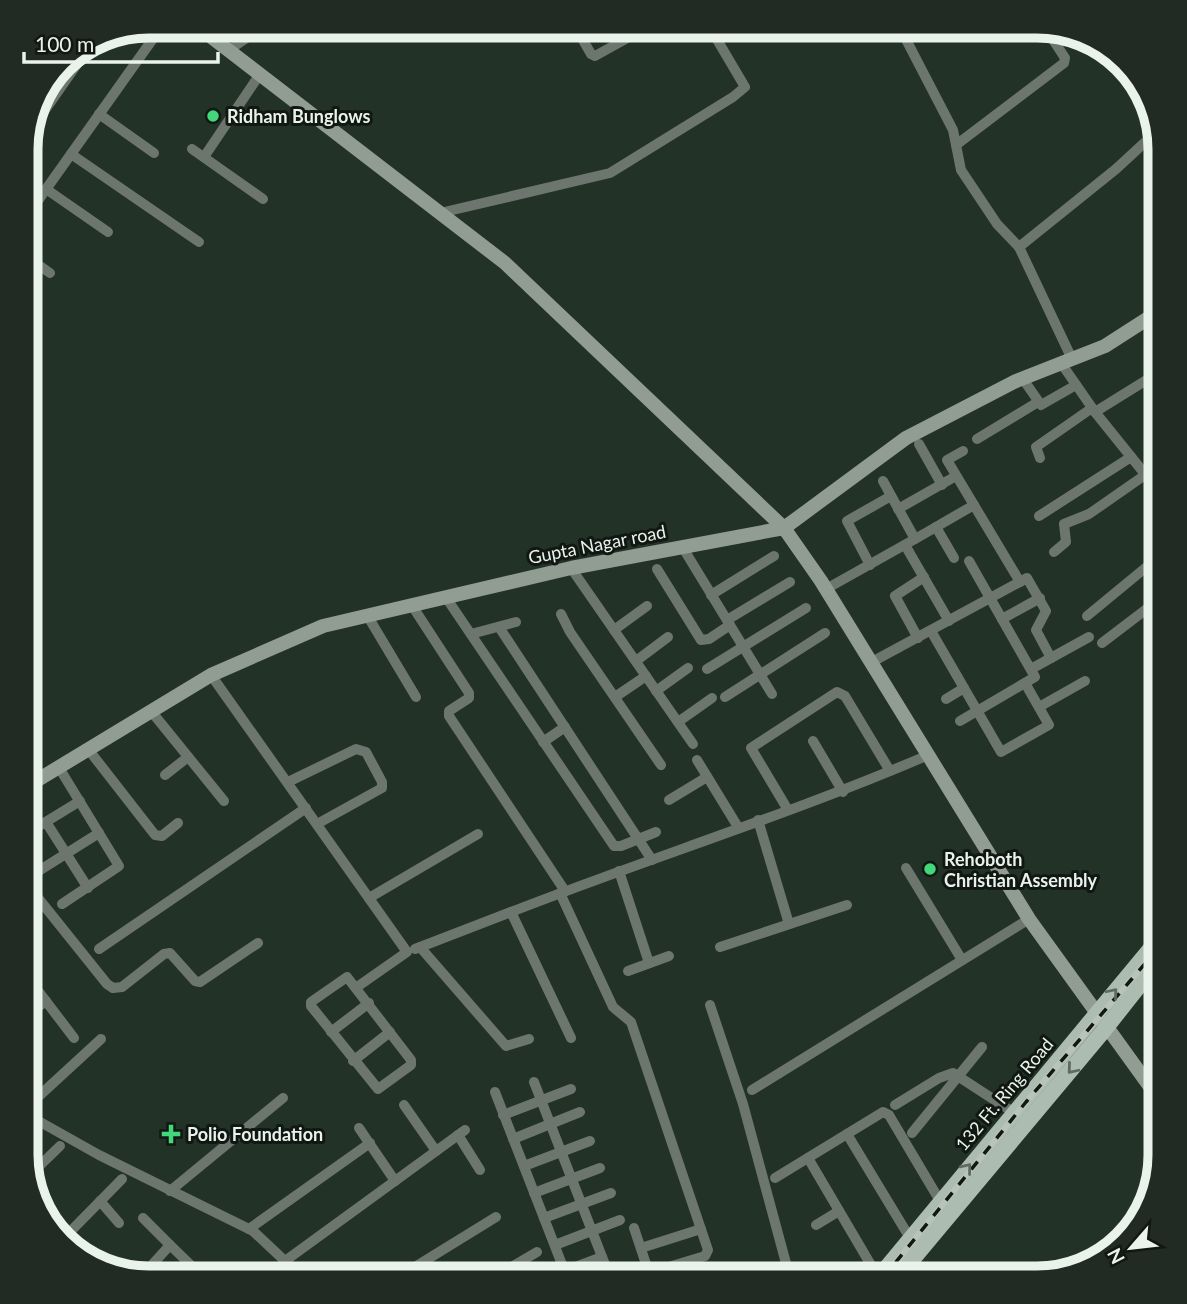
<svg xmlns="http://www.w3.org/2000/svg" width="1187" height="1304" font-family="Lato,sans-serif">
	<rect width="100%" height="100%" fill="#233226"/>
	<g fill="none" stroke-linecap="round" stroke-linejoin="round">
		<g stroke="#6d756f" stroke-width="10">
			<path d="M575 26 591 54 595 56 649 26"/>
			<path d="M784 26 790 35"/>
			<path d="M899 26 953 130 961 170 997 224 1019 247"/>
			<path d="M229 50 264 26"/>
			<path d="M99 114 154 153"/>
			<path d="M29 133 87 50"/>
			<path d="M956 145 1064 63 1065 58 1044 26"/>
			<path d="M192 149 263 199"/>
			<path d="M71 154 199 242"/>
			<path d="M204 157 260 74"/>
			<path d="M46 189 108 232"/>
			<path d="M440 213 610 173 733 97 745 87 709 26"/>
			<path d="M27 216 162 26"/>
			<path d="M27 257 50 273"/>
			<path d="M1072 359 1019 247 1116 169 1155 133"/>
			<path d="M1061 363 1095 412 1161 494"/>
			<path d="M1023 379 1041 405 1076 385"/>
			<path d="M1095 412 1161 371"/>
			<path d="M977 439 1038 402"/>
			<path d="M919 444 942 485"/>
			<path d="M963 451 947 460 1020 582"/>
			<path d="M1040 458 1036 447 1092 408"/>
			<path d="M898 509 956 476"/>
			<path d="M1039 516 1131 457"/>
			<path d="M936 527 974 505"/>
			<path d="M915 539 936 527 954 558"/>
			<path d="M905 545 949 621"/>
			<path d="M683 548 772 694"/>
			<path d="M1054 552 1066 542 1064 524 1089 514 1145 475"/>
			<path d="M870 565 847 521 891 496"/>
			<path d="M571 568 693 744"/>
			<path d="M657 569 701 640 709 639 730 625"/>
			<path d="M826 589 915 539 883 481"/>
			<path d="M711 595 774 556"/>
			<path d="M445 596 614 846H621L656 832"/>
			<path d="M411 604 469 693V698L449 711V716L565 891"/>
			<path d="M561 614 570 632 661 765"/>
			<path d="M367 615 416 697"/>
			<path d="M1087 616 1161 555"/>
			<path d="M1002 619 1040 598"/>
			<path d="M727 620 790 582"/>
			<path d="M499 627 652 860"/>
			<path d="M614 630 647 606"/>
			<path d="M931 631 1001 752 1049 725 1025 683"/>
			<path d="M471 634 516 622"/>
			<path d="M918 638 895 596 924 577"/>
			<path d="M1102 643 1161 598"/>
			<path d="M636 661 668 637"/>
			<path d="M870 663 1027 578 1046 611 1036 630 1051 658"/>
			<path d="M707 669 806 608"/>
			<path d="M1031 669 1089 637"/>
			<path d="M211 675 407 952 357 987"/>
			<path d="M656 691 688 668"/>
			<path d="M615 697 646 676"/>
			<path d="M725 697 825 633"/>
			<path d="M946 699 964 688"/>
			<path d="M1039 707 1085 681"/>
			<path d="M151 711 224 801"/>
			<path d="M960 721 1035 677 969 561"/>
			<path d="M678 722 712 698"/>
			<path d="M813 741 843 792"/>
			<path d="M543 742 565 727"/>
			<path d="M88 749 155 835 162 836 178 823"/>
			<path d="M697 760 738 827"/>
			<path d="M58 766 119 866 62 904"/>
			<path d="M165 775 188 757"/>
			<path d="M288 782 356 749 366 752 382 782V788L317 824"/>
			<path d="M669 800 707 777"/>
			<path d="M788 810 751 748 837 692 845 696 890 771"/>
			<path d="M758 820 789 924"/>
			<path d="M46 822 88 888"/>
			<path d="M26 834 80 801"/>
			<path d="M906 868 962 960"/>
			<path d="M619 871 649 963"/>
			<path d="M37 872 99 833"/>
			<path d="M26 883 107 984 113 988 122 987 164 954 170 953 195 981 200 982 258 943"/>
			<path d="M560 893 613 1007 631 1022 708 1250 705 1256 642 1275"/>
			<path d="M369 898 478 834"/>
			<path d="M420 947 506 1046 529 1039"/>
			<path d="M720 947 847 905"/>
			<path d="M99 949 306 808"/>
			<path d="M415 949 511 912"/>
			<path d="M628 971 669 956"/>
			<path d="M26 975 74 1038"/>
			<path d="M347 977 411 1060V1065L378 1089 311 1006V1002Z"/>
			<path d="M710 1005 743 1104 790 1278"/>
			<path d="M26 1016 46 1001"/>
			<path d="M331 1032 369 1003"/>
			<path d="M571 1038 511 912C649 858 791 814 926 756"/>
			<path d="M353 1061 390 1032"/>
			<path d="M534 1082 606 1267 613 1276 638 1274 644 1278"/>
			<path d="M752 1090 1029 919"/>
			<path d="M495 1092 563 1267 570 1269 602 1257"/>
			<path d="M404 1105 436 1151"/>
			<path d="M895 1105 939 1078 953 1073 1013 1112"/>
			<path d="M26 1108 101 1039"/>
			<path d="M26 1114 99 1155 253 1231 303 1278"/>
			<path d="M503 1115 571 1089"/>
			<path d="M359 1128 395 1181"/>
			<path d="M912 1133 982 1047"/>
			<path d="M847 1134 910 1238"/>
			<path d="M458 1135 480 1170"/>
			<path d="M513 1139 580 1112"/>
			<path d="M808 1158 878 1277"/>
			<path d="M524 1166 590 1141"/>
			<path d="M32 1173 60 1146"/>
			<path d="M775 1178 883 1112 889 1115 940 1201"/>
			<path d="M170 1191 283 1098"/>
			<path d="M534 1193 600 1168"/>
			<path d="M100 1201 119 1223"/>
			<path d="M143 1218 170 1245"/>
			<path d="M544 1218 611 1193"/>
			<path d="M816 1225 839 1211"/>
			<path d="M634 1228 649 1273"/>
			<path d="M249 1229 370 1143"/>
			<path d="M68 1233 90 1255"/>
			<path d="M63 1239 122 1179"/>
			<path d="M555 1245 620 1220"/>
			<path d="M641 1248 701 1229"/>
			<path d="M911 1260 935 1278"/>
			<path d="M285 1261 465 1130"/>
			<path d="M142 1276 170 1245 204 1278"/>
			<path d="M397 1278 496 1217"/>
			<path d="M493 1278 537 1252"/>
		</g>
		<g stroke="#919d93" stroke-width="14">
			<path d="M197 26 505 263 784 528 821 581 1029 919 1161 1102"/>
			<path d="M26 787 211 675 323 626 571 568 784 528 906 438 1016 381 1105 346 1161 310"/>
		</g>
		<g stroke="#acbcb0" stroke-width="16">
			<path d="M878 1278 1161 936"/>
			<path d="M897 1278 1105 1029 1161 958"/>
		</g>
		<g stroke="#b8c3ba" stroke-width="6">
			<path id="rail" d="M883 1278 1026 1102 1161 945"/>
		</g>
		<use href="#rail" stroke="#111813" stroke-width="3.5" stroke-dasharray="10" stroke-linecap="butt"/>
	</g>
	<defs><path id="oneway-chevron" d="M-2-3.5L2.5 0L-2 3.5" fill="none" stroke-width="1.6" stroke-linecap="round" stroke-linejoin="round" transform="scale(1.75)"/></defs>
	<g stroke="#5e6a62">
		<use href="#oneway-chevron" transform="translate(1113 993) rotate(-50)"/>
		<use href="#oneway-chevron" transform="translate(1072 1069) rotate(130)"/>
		<use href="#oneway-chevron" transform="translate(967 1168) rotate(-51)"/>
	</g>
	<g fill="#42d77b" stroke="#111813" stroke-width="2.5">
		<circle cx="213" cy="116" r="7"/>
		<circle cx="930" cy="869" r="7"/>
		<path d="M167.5 1123.5h7v7h7v7h-7v7h-7v-7h-7v-7h7z"/>
	</g>
	<g text-anchor="middle" dominant-baseline="central" stroke-width="6" stroke-linejoin="round" paint-order="stroke">
		<g font-size="18" font-weight="bold" fill="#e9f3eb" stroke="#111813" text-anchor="start">
			<text x="227" y="116">Ridham Bunglows</text>
			<text x="944" y="859">Rehoboth<tspan x="944" dy="21">Christian Assembly</tspan></text>
			<text x="187" y="1134">Polio Foundation</text>
		</g>
		<g font-size="18" fill="#e9f3eb" stroke="#111813">
			<text transform="translate(597 544) rotate(-11)">Gupta Nagar road</text>
			<text transform="translate(1004 1094) rotate(-50)">132 Ft. Ring Road</text>
		</g>
	</g>
	<path d="M0 0H1187V1304H0ZM149 38H1037A111 111 0 0 1 1148 149V1155A111 111 0 0 1 1037 1266H149A111 111 0 0 1 38 1155V149A111 111 0 0 1 149 38Z" fill="#222a24" fill-rule="evenodd"/>
	<path fill="none" stroke="#e9f3eb" stroke-width="9" d="M149 38H1037A111 111 0 0 1 1148 149V1155A111 111 0 0 1 1037 1266H149A111 111 0 0 1 38 1155V149A111 111 0 0 1 149 38Z"/>
	<g transform="translate(1131 1248) rotate(242)" stroke="#111813" stroke-width="5" paint-order="stroke">
	<path d="M0-5L12 26L0 18L-12 26Z" fill="#e9f3eb"/>
	<text y="-10" font-size="19" font-weight="bold" text-anchor="middle" fill="#e9f3eb">N</text>
	</g>
	<path d="M24 52v10h194v-10" fill="none" stroke="#e9f3eb" stroke-width="3.5"/>
	<text x="35" y="52" font-size="21" fill="#e9f3eb" stroke="#111813" stroke-width="5" paint-order="stroke">100 m</text>
</svg>
